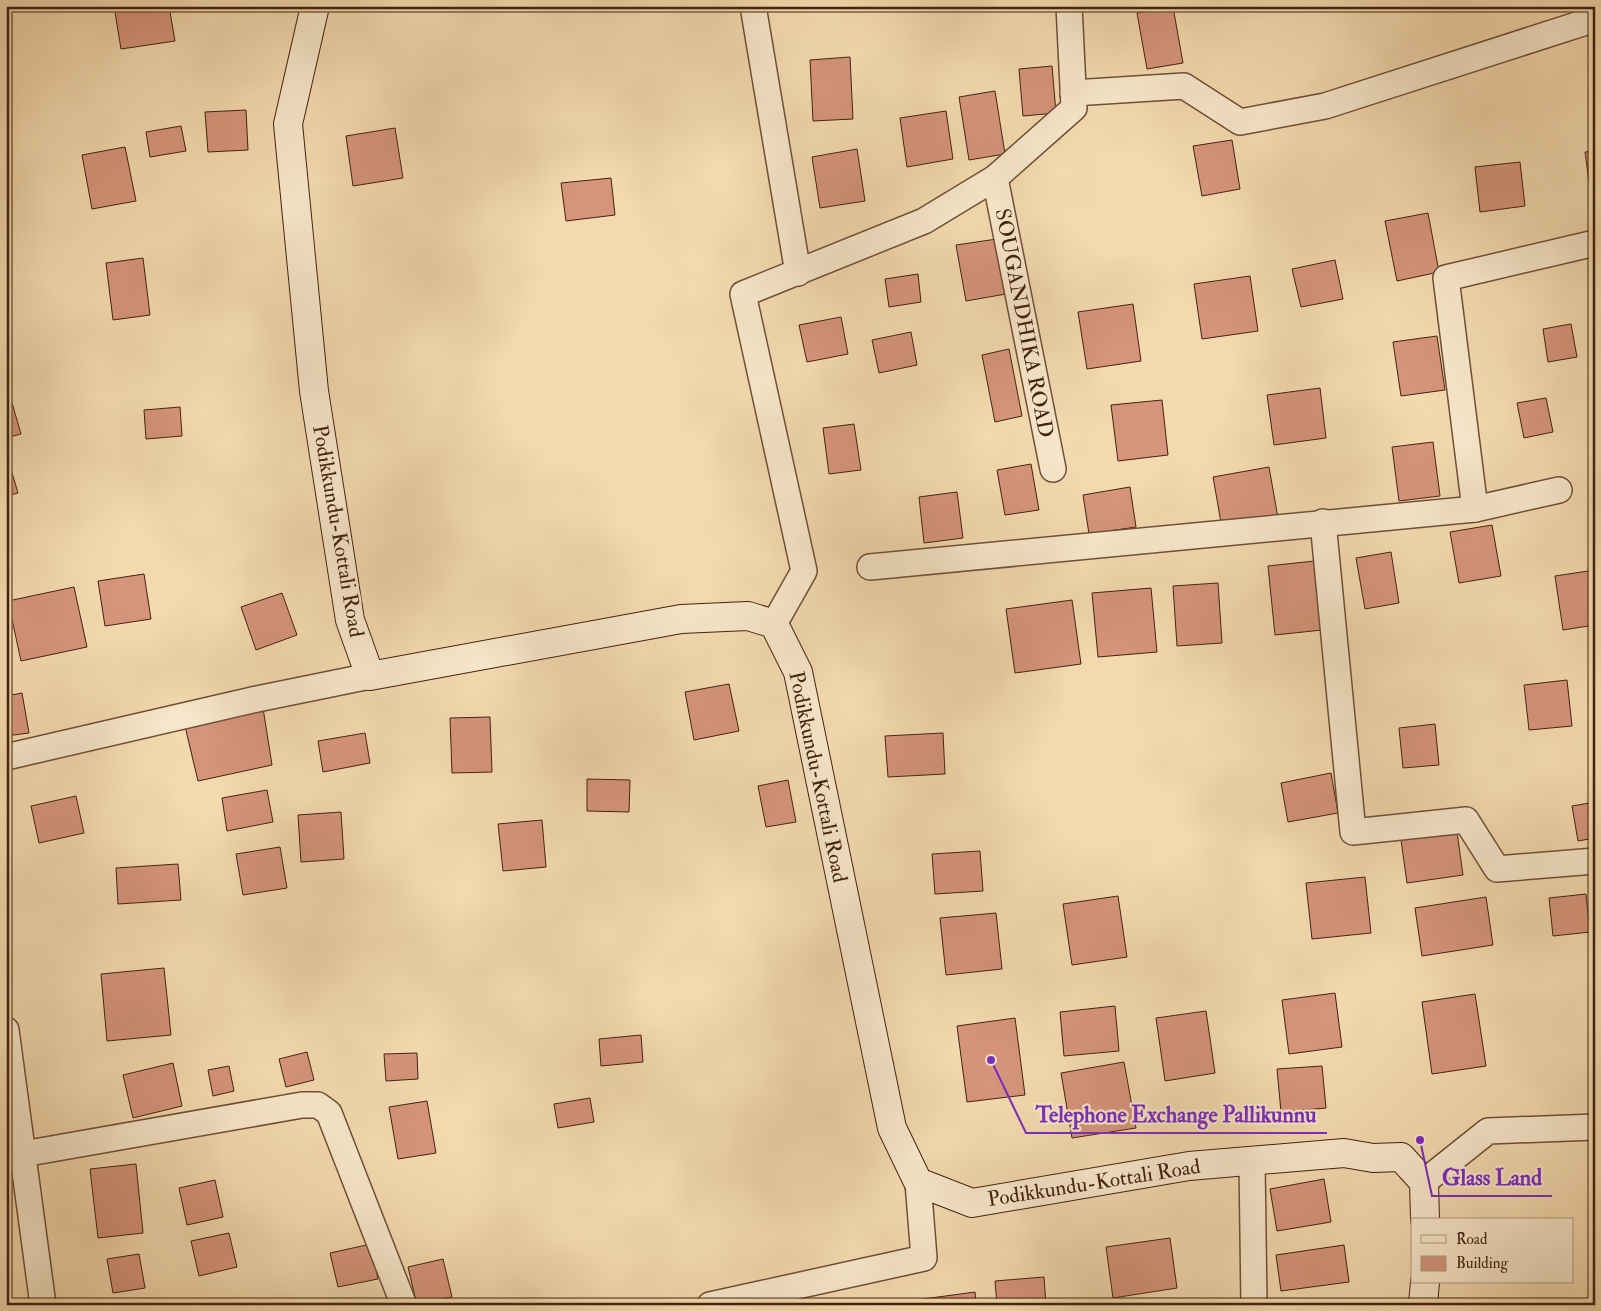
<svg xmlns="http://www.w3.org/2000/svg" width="1601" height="1311" font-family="'IM FELL Double Pica',serif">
	<rect width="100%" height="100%" fill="#f3d9ae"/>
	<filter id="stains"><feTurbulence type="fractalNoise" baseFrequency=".004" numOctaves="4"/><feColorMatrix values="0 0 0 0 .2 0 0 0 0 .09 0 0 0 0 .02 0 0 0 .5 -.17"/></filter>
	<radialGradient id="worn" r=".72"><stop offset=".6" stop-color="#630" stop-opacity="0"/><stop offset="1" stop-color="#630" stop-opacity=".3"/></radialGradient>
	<g fill="#d5947b" stroke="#43220f">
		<path d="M114 6H169L175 41 121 49Z"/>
		<path d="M1173 7 1183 63 1147 69 1137 13Z"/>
		<path d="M850 57 853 119 813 121 810 60Z"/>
		<path d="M1052 66 1056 113 1023 116 1019 69Z"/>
		<path d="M995 91 1005 154 969 160 959 97Z"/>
		<path d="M246 110 248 150 208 152 205 112Z"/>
		<path d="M946 111 953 159 907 167 900 118Z"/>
		<path d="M181 126 186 151 150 157 146 132Z"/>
		<path d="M395 128 403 178 353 186 346 136Z"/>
		<path d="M1232 140 1240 189 1202 196 1193 146Z"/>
		<path d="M125 147 136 201 92 209 82 155Z"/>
		<path d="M857 149 865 201 820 208 812 157Z"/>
		<path d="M1595 151V196H1591L1585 152Z"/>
		<path d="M1520 162 1525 206 1480 212 1475 167Z"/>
		<path d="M611 178 615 215 566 221 561 183Z"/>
		<path d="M1428 213 1439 272 1397 281 1385 221Z"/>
		<path d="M997 239 1006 294 966 301 956 245Z"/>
		<path d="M143 258 150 315 113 320 106 263Z"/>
		<path d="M1335 260 1343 299 1301 307 1292 269Z"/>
		<path d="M918 274 921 302 889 307 885 279Z"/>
		<path d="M1250 276 1258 331 1202 339 1194 284Z"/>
		<path d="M1133 304 1141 361 1087 369 1078 312Z"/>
		<path d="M841 317 848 354 807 362 799 325Z"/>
		<path d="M1571 324 1577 357 1548 362 1543 329Z"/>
		<path d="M911 332 917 365 879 373 872 340Z"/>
		<path d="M1437 336 1445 390 1401 396 1393 342Z"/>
		<path d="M1009 349 1022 416 995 422 982 355Z"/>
		<path d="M1320 388 1326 438 1274 445 1267 395Z"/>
		<path d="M10 396 21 434 6 438V397Z"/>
		<path d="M1546 398 1553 432 1524 438 1517 403Z"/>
		<path d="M1162 400 1168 455 1118 461 1111 405Z"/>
		<path d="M180 407 182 436 146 439 144 410Z"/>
		<path d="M854 424 861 470 829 474 823 428Z"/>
		<path d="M1433 442 1440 496 1399 501 1392 447Z"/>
		<path d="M6 459H8L18 493 6 496Z"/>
		<path d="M1031 464 1039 510 1005 515 997 470Z"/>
		<path d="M1269 467 1278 518 1222 528 1213 477Z"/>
		<path d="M1130 487 1136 527 1089 534 1083 495Z"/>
		<path d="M957 492 963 538 924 543 919 497Z"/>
		<path d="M1492 525 1501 576 1459 583 1450 532Z"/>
		<path d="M1391 552 1399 603 1365 609 1356 558Z"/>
		<path d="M1314 561 1322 630 1275 635 1268 566Z"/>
		<path d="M1595 570V625L1563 630 1555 576Z"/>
		<path d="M144 574 151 619 105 626 98 581Z"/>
		<path d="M1218 583 1222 643 1177 646 1173 586Z"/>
		<path d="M74 587 87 647 21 661 8 601Z"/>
		<path d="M1151 588 1157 652 1098 657 1092 593Z"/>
		<path d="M282 593 297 635 256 650 241 607Z"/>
		<path d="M1072 600 1081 664 1015 673 1006 609Z"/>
		<path d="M1567 680 1572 726 1529 730 1524 685Z"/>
		<path d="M729 684 739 731 694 740 685 692Z"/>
		<path d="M22 693 29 733 6 736V696Z"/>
		<path d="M263 708 272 765 198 781 184 722Z"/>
		<path d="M490 717 492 772 452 773 450 718Z"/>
		<path d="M1435 724 1439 765 1403 768 1399 728Z"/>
		<path d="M365 733 370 763 323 772 318 741Z"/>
		<path d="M943 733 945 774 888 777 885 736Z"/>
		<path d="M1331 773 1338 813 1288 822 1281 783Z"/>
		<path d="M587 779 630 780 629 812 587 811Z"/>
		<path d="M788 780 796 822 766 827 758 786Z"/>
		<path d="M267 790 273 822 227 831 222 798Z"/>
		<path d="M76 796 84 833 39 843 31 806Z"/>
		<path d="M1595 802V838L1578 841 1572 806Z"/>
		<path d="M341 812 344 859 301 862 298 815Z"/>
		<path d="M542 820 546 867 503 871 498 824Z"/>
		<path d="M1457 832 1463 875 1407 883 1401 840Z"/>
		<path d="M280 847 287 888 243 895 236 854Z"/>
		<path d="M980 851 983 891 935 894 932 854Z"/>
		<path d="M178 864 181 900 118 904 116 868Z"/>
		<path d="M1365 877 1371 933 1312 939 1306 883Z"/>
		<path d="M1586 894 1590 932 1553 936 1549 898Z"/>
		<path d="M1118 896 1127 957 1072 965 1063 904Z"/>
		<path d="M1486 897 1493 945 1422 956 1415 908Z"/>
		<path d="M996 913 1002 969 946 975 940 918Z"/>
		<path d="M164 968 171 1035 107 1041 101 974Z"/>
		<path d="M1335 993 1342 1047 1289 1054 1282 1000Z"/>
		<path d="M1475 994 1486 1066 1432 1074 1422 1002Z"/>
		<path d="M1115 1006 1119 1051 1064 1056 1060 1012Z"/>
		<path d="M1206 1011 1215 1073 1165 1081 1156 1018Z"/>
		<path d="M1015 1018 1025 1095 967 1102 957 1026Z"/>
		<path d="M641 1035 643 1062 601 1066 599 1039Z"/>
		<path d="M307 1052 314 1080 286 1087 279 1059Z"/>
		<path d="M417 1053 418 1079 386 1081 384 1054Z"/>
		<path d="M1124 1062 1136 1128 1072 1138 1061 1073Z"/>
		<path d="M173 1063 182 1106 133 1118 123 1075Z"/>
		<path d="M229 1066 234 1091 213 1096 208 1070Z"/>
		<path d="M1322 1066 1326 1108 1281 1112 1277 1069Z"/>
		<path d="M590 1098 594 1122 558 1128 554 1104Z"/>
		<path d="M427 1101 436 1153 398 1159 389 1107Z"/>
		<path d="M136 1164 143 1233 98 1238 90 1169Z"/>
		<path d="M1324 1179 1331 1222 1277 1231 1270 1189Z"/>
		<path d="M215 1180 223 1217 187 1225 179 1188Z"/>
		<path d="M229 1233 237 1267 199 1276 191 1241Z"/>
		<path d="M1170 1238 1177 1288 1113 1298 1106 1247Z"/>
		<path d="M371 1244 378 1279 338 1287 330 1253Z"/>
		<path d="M1344 1245 1349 1282 1281 1291 1276 1255Z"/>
		<path d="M139 1254 145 1288 113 1293 107 1259Z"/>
		<path d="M443 1259 452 1297 417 1305 408 1267Z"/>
		<path d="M1044 1277 1046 1305H997L995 1281Z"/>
		<path d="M975 1292 976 1305H916V1300Z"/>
	</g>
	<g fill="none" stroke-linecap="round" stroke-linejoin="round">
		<g stroke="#6f5037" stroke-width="28">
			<g id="street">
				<path d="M753 6 798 273"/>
				<path d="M1073 93 1184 86 1240 122 1325 106 1586 22"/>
				<path d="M995 178 1053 469"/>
				<path d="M1475 509 1446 278 1595 243"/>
				<path d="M1323 522 1353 832 1466 820 1497 869 1595 861"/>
				<path d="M870 567 1475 509 1559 490"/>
				<path d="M774 624 804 571 743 294 924 221 995 178 1074 108 1069 6"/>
				<path d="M6 757 257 699 370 676"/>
				<path d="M6 1030 43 1305"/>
				<path d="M23 1154 302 1105H318L329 1113 403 1303"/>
				<path d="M1252 1162 1254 1305"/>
				<path d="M1424 1182 1488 1131 1595 1127"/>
				<path d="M710 1305 924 1258 918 1182"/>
			</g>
		</g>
		<g stroke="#43220f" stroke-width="30">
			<g id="secondary">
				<path d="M315 6 288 124 314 391 350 620 370 676 681 619 748 616 774 624 798 672 892 1128 918 1182 972 1203 1189 1166 1344 1153 1373 1158 1401 1157 1424 1182 1425 1220"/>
				<path d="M1423 1305 1425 1282"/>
			</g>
		</g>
		<use href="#street" stroke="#f7e6ca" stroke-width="25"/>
		<use href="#secondary" stroke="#f7e6ca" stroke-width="28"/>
	</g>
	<g text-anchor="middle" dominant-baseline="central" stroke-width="4.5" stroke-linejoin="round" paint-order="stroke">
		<g font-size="21" fill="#43220f" stroke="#f7e6ca">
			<text transform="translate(1024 323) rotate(79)">SOUGANDHIKA ROAD</text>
			<text transform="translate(338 531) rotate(80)">Podikkundu-Kottali Road</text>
			<text transform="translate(818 777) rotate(78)">Podikkundu-Kottali Road</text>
			<text transform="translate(1094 1183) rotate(-9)">Podikkundu-Kottali Road</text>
		</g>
	</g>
	<path fill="none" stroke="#7b2cbf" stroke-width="2" d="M991 1060L1026 1133H1327M1420 1140L1432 1196H1552"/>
	<g fill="#7b2cbf" stroke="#f7e6ca" stroke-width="2">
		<circle cx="991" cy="1060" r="5"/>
		<circle cx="1420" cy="1140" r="5"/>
	</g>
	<g font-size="22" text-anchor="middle" font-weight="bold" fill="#7b2cbf" stroke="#f7e6ca" stroke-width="4.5" stroke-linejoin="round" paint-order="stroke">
		<text x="1176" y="1122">Telephone Exchange Pallikunnu</text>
		<text x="1492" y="1185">Glass Land</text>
	</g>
	<rect width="1601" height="1311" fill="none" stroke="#f3d9ae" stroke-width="25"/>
	<rect x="8" y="8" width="1586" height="1296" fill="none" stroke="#43220f" stroke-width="2.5"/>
	<rect x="12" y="12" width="1576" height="1286" fill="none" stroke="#43220f"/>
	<rect x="1411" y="1218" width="162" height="65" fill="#f7e6ca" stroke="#af987f"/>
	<rect x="1421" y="1235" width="25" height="8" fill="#f7e6ca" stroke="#af987f"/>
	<text x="1456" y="1244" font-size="15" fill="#43220f">Road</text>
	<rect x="1421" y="1256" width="25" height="15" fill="#d5947b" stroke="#af987f"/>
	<text x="1456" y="1268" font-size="15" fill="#43220f">Building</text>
	<rect width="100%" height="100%" filter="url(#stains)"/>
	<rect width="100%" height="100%" fill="url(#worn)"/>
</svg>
